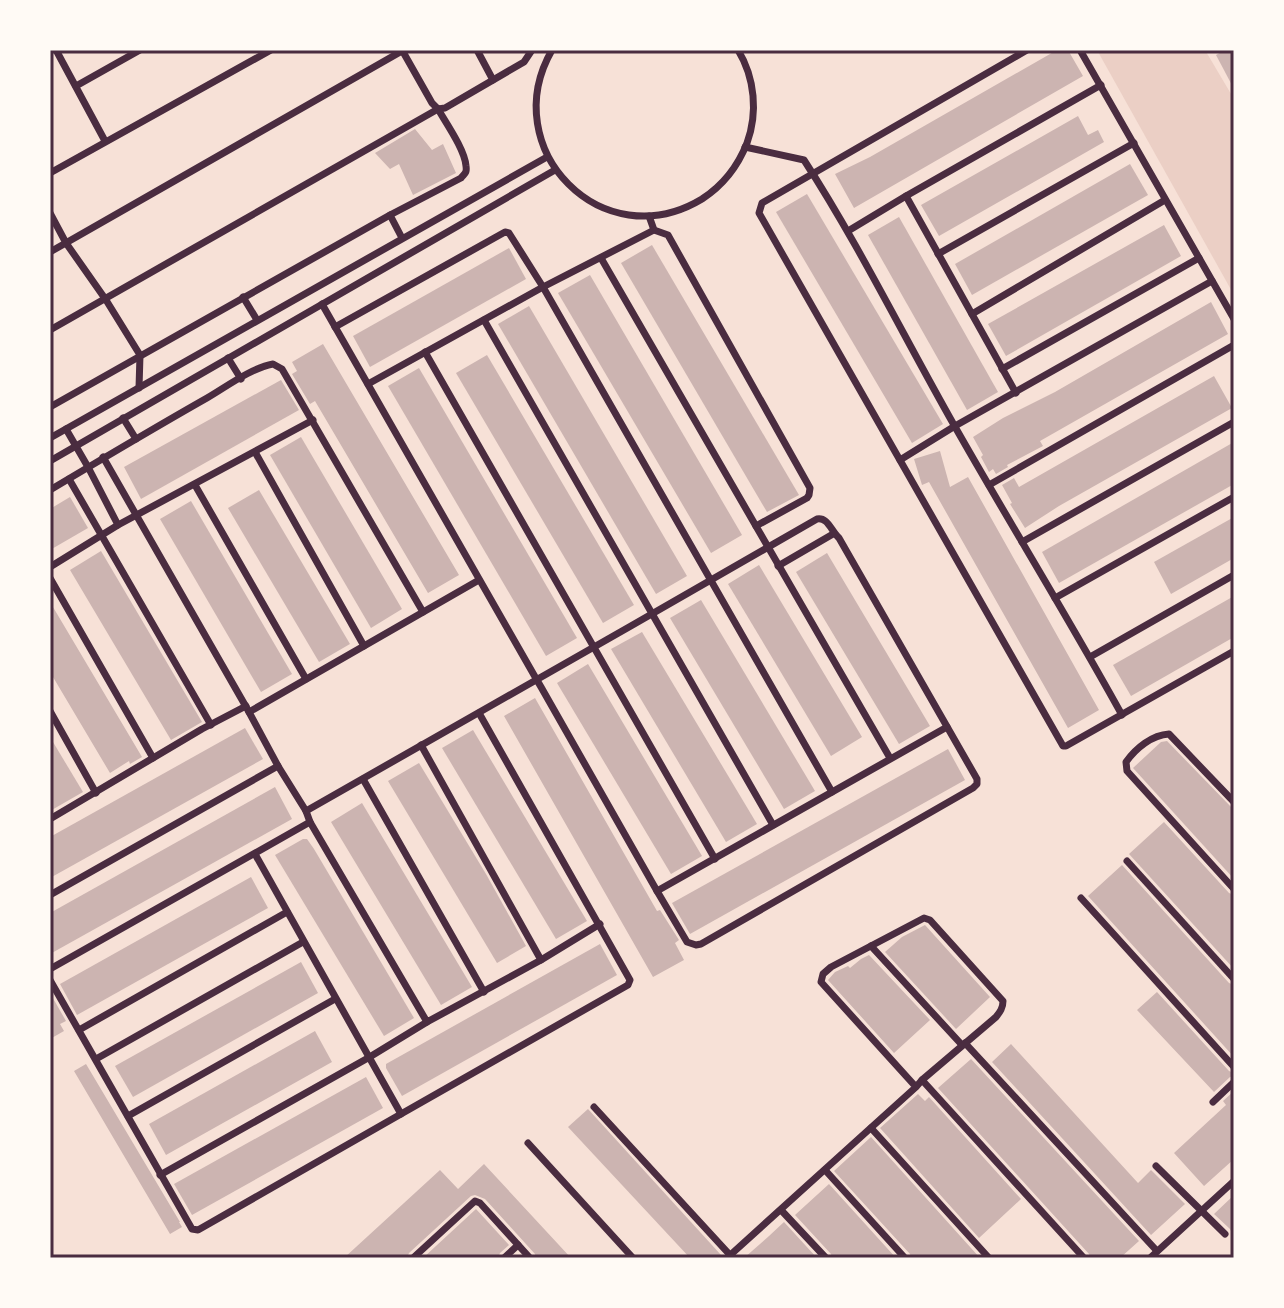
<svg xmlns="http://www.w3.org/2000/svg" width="1284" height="1308" font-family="'PT Sans Narrow',sans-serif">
	<rect width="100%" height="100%" fill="#f7e1d7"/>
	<path fill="#ebcfc5" d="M1097 50H1205L1234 99V295Z"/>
	<g fill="#ccb4b1">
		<path d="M1057 50H1068L1083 76 854 208 835 174 870 157Z"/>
		<path d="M1225 50H1234V89L1216 55Z"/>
		<path d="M1078 116 1088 135 1098 130 1104 142 939 236 921 205Z"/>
		<path d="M415 129 432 150 443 144 456 173 413 195 399 164 390 169 375 153Z"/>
		<path d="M1130 164 1148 195 972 295 955 264Z"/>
		<path d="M807 194 943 424 912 443 776 212Z"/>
		<path d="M899 217 998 392 967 410 868 235Z"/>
		<path d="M1164 225 1181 256 1006 356 988 324Z"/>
		<path d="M652 245 799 495 767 512 621 263Z"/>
		<path d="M509 248 526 279 370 367 353 336Z"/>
		<path d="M590 275 742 535 711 553 558 293Z"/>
		<path d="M1211 302 1228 334 1040 441 1043 446 1007 465 1008 467 996 474 993 469 989 472 981 457 983 455 973 437 1003 418 1055 392Z"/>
		<path d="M529 306 687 576 656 594 498 324Z"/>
		<path d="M323 344 459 575 428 593 315 401 310 404 292 374 297 371 292 362Z"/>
		<path d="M487 355 634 605 603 623 456 373Z"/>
		<path d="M419 368 577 638 546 656 388 386Z"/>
		<path d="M1214 376 1232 408 1059 506 1025 528 1010 504 1012 503 1002 485 1014 478 1019 487Z"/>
		<path d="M281 380 299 410 141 499 124 467Z"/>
		<path d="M301 437 402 609 371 628 270 455Z"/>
		<path d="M1234 442V484L1059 583 1042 552Z"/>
		<path d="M940 451 950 487 968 477 1099 710 1068 728 929 482 922 485 914 459Z"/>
		<path d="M259 490 350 644 319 662 228 508Z"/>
		<path d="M70 497 88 528 50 550V509Z"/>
		<path d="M191 501 292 674 261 692 160 519Z"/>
		<path d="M1234 517V558L1171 594 1154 562Z"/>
		<path d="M101 551 202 722 171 740 70 570Z"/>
		<path d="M827 553 930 726 899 744 796 572Z"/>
		<path d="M759 565 862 737 831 756 728 584Z"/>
		<path d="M1234 596V637L1131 696 1113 665Z"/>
		<path d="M701 600 815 791 784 809 670 618Z"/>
		<path d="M50 602 142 757 130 764 129 761 110 773 50 672Z"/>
		<path d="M642 632 757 824 726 842 611 649Z"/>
		<path d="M588 664 702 856 671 874 557 683Z"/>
		<path d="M535 698 657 911 660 910 679 940 675 943 684 960 653 977 504 716Z"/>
		<path d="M245 728 263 759 50 878V837Z"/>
		<path d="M473 730 587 921 556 939 442 748Z"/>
		<path d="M50 737 83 792 50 811Z"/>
		<path d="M1167 741 1234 810V879L1133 768 1161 742Z"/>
		<path d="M948 749 965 780 690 934 672 903Z"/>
		<path d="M419 763 486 874 526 946 497 963 388 781Z"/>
		<path d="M275 787 292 819 50 954V913Z"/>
		<path d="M362 803 472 987 441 1005 331 822Z"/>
		<path d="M1164 822 1229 893 1234 895V969L1129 854Z"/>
		<path d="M303 839H307L314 849 414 1018 384 1036 275 855Z"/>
		<path d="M1122 865 1229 983 1234 985V1057L1088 896Z"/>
		<path d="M251 877 268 908 77 1015 60 984Z"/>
		<path d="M925 925 990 997 956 1029 885 952 902 937Z"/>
		<path d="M600 944 617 975 402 1096 386 1068V1064Z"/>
		<path d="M869 955 930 1020 894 1053 828 980 835 972 848 966 850 968 861 959Z"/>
		<path d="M301 962 318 993 133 1097 115 1066Z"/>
		<path d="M1157 992 1229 1071 1234 1073V1076L1230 1077 1214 1092 1137 1010Z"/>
		<path d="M50 993 66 1021 60 1024 64 1031 50 1039Z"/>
		<path d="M315 1031 332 1062 166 1155 149 1124Z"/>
		<path d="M1011 1044 1138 1183 1151 1170 1185 1204 1151 1235 992 1062Z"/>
		<path d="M971 1059 1139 1241 1120 1258H1090L1089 1254 938 1088Z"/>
		<path d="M86 1064 180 1222H179L182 1227 170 1234 74 1071Z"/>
		<path d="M366 1077 383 1108 192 1215 174 1184Z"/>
		<path d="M1234 1091V1159L1204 1186 1174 1153 1226 1105 1223 1101Z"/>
		<path d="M918 1094 925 1101 929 1097 1021 1199 979 1238 880 1128Z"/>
		<path d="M588 1109 721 1255V1258H690L568 1127Z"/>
		<path d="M871 1137 980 1258H911L910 1254 834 1171Z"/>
		<path d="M484 1164 571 1258H536L535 1254 485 1199 475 1195 471 1196 409 1253 407 1258H344L440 1170 458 1189Z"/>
		<path d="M829 1184 896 1258H832L831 1254 795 1215Z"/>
		<path d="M1234 1195V1237L1230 1229 1214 1214Z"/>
		<path d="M476 1209 509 1245 500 1253 498 1258H423Z"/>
		<path d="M784 1222 817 1258H744L769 1236Z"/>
	</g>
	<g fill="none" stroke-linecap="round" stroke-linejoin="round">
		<g stroke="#4a2c40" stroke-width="7">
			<path d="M56 50 105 141"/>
			<path d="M402 50 432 103 438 109 445 108 524 62 532 50"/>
			<path d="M477 50 493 80"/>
			<path d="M552 50C495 149 603 259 702 199 722 186 738 166 747 143 758 113 755 78 738 50"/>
			<path d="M1027 50 762 203 759 213 1063 746H1066L1234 651"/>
			<path d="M1080 50 1234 319"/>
			<path d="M76 86 140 50"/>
			<path d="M745 147 804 160C859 245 904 337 954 425 1009 522 1068 617 1122 715"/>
			<path d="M50 173 271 50"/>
			<path d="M906 196 1016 393"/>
			<path d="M50 213 66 243 106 300 140 355 139 388"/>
			<path d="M390 215 402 238"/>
			<path d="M649 216 654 230 668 235 810 488 809 495 807 498 756 526"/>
			<path d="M848 231 906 196 1101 85"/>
			<path d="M50 252 402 51"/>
			<path d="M938 254 1134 143"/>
			<path d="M601 258 890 758"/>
			<path d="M243 297 257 320"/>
			<path d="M972 314 1165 200"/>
			<path d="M484 320 773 825"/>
			<path d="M335 327 505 232 509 233 543 287 832 792"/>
			<path d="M50 330 438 109C446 123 465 150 466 166 467 173 465 173 461 178L390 215 50 407"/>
			<path d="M425 352 715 859"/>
			<path d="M228 358 241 379"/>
			<path d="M1002 369 1199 258"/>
			<path d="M368 384 543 287 654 230"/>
			<path d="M123 418 136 439"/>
			<path d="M66 429 88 467 118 525"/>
			<path d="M50 438 547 157"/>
			<path d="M255 452 364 646"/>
			<path d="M103 457 249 712 278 766 306 811 310 822 427 1022 541 960 600 924"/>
			<path d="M900 460 955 426 1212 281"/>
			<path d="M50 461 555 170"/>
			<path d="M69 479 211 725"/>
			<path d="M195 485 306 679"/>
			<path d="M989 485 1234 345"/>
			<path d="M50 490C102 459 154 428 207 398 226 387 251 368 273 364L282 369 423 612"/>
			<path d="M1022 542 1234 422"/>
			<path d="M778 566 833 534"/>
			<path d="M50 567 118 525 313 420"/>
			<path d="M50 578 153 758"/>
			<path d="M1055 598 1234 497"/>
			<path d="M1090 657 1234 575"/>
			<path d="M50 711 96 793"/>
			<path d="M249 712 479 580"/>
			<path d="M421 745 541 960"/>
			<path d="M363 779 484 992"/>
			<path d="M1234 802 1169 734C1152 735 1136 748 1126 762L1127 771 1234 889"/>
			<path d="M306 811C477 714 647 617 817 519 828 517 831 531 839 538L977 779V784L973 788 701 944 696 945 687 942 657 891 541 687 534 675 322 304"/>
			<path d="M50 819 202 729 246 706"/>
			<path d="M1127 861 1234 979"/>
			<path d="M657 891 947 727"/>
			<path d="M50 895 278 766"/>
			<path d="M1081 898 1234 1067"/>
			<path d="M871 946 962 1045"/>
			<path d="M50 969 310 822"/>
			<path d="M50 980 192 1229 198 1230 401 1114 255 854"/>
			<path d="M79 1030 287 912"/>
			<path d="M965 1043 1157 1251"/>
			<path d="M96 1059 303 942"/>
			<path d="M922 1080 1084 1258"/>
			<path d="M1213 1102 1234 1082"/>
			<path d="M594 1107 730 1255"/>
			<path d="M401 1114 628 985 630 980 479 713"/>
			<path d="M128 1116 335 999"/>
			<path d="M871 1128 989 1258"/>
			<path d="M528 1143 633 1258"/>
			<path d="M1156 1166 1225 1234"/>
			<path d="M825 1170 905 1258"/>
			<path d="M160 1175 368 1058 427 1022"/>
			<path d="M781 1210 826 1258"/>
			<path d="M413 1258 475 1201 480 1203 530 1258"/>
			<path d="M504 1258 518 1245"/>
			<path d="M727 1258 916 1087 922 1080 996 1017C1000 1012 1003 1008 1003 1001L930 920 924 918 831 967 823 974 821 982 916 1087"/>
			<path d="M1150 1258 1234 1181"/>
		</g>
	</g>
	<rect width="1284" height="1308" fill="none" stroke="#fffaf5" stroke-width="104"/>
	<rect x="52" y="52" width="1180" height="1204" fill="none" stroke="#4a2c40" stroke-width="3"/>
</svg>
